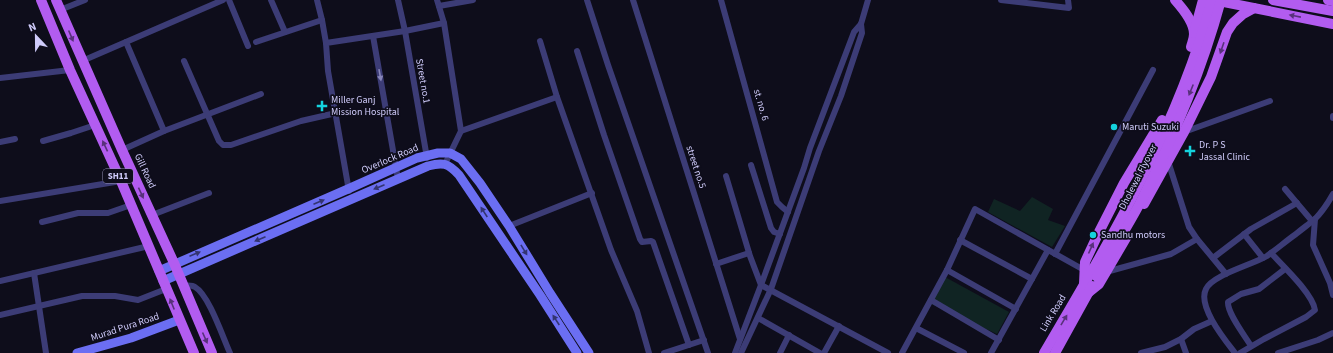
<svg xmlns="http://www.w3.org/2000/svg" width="1333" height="353" font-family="'Source Sans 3',sans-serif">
	<rect width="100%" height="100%" fill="#0e0d1b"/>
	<g fill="#102423">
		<path d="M1032 197 1053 209 1048 220 1065 226 1052 247 988 212 994 199 1020 211Z"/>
		<path d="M945 277 1009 312 997 334 931 304Z"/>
	</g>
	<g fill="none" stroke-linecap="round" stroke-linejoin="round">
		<g stroke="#3c3c76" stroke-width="6">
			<path d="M229 0 248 46"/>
			<path d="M271 0 285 32"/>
			<path d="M317 0 322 20 326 43"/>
			<path d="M398 0 405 31 427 158"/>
			<path d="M437 0 444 23 461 131 445 164"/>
			<path d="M587 0 608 65 708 353"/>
			<path d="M633 0 740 339"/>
			<path d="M721 0 777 202 782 207 788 212"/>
			<path d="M1001 0 1069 8 1068 0"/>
			<path d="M439 6 473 0"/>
			<path d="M60 10 85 0"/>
			<path d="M373 36 398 179"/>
			<path d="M540 41 557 97 611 250 637 311 649 353"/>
			<path d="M126 42 164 131"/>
			<path d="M256 42 322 20"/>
			<path d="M577 51 604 135 640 239 642 242 651 241 653 242 689 345"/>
			<path d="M82 61 223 0"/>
			<path d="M184 61 219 141 223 145H231L301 121 336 113"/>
			<path d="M0 78 70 70"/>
			<path d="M1333 116V118"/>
			<path d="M461 131 557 97"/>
			<path d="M1184 132 1270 101"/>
			<path d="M43 141 71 133 95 125"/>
			<path d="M0 142 15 139"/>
			<path d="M122 150 164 131 261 94"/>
			<path d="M1168 161 1189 227 1197 239 1226 274"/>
			<path d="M751 165 771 228 774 232 780 234"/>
			<path d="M726 176 750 256 761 285 888 353"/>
			<path d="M1285 189 1312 221"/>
			<path d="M349 191 328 71 326 43 405 31 444 23"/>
			<path d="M0 201 121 181"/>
			<path d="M152 215 209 193"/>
			<path d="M1315 219 1313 245 1330 283 1333 295"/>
			<path d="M42 222 78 213H108L131 205"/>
			<path d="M509 226 592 193"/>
			<path d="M1244 234 1263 258"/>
			<path d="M960 240 1032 279"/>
			<path d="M1055 254 1153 70"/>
			<path d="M1213 258 1251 229 1297 203"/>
			<path d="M716 264 749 253"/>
			<path d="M947 270 1016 309"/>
			<path d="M1106 272 1171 254 1197 239"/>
			<path d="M34 273 46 353"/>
			<path d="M0 281 149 246"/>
			<path d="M183 285C187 286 192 285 195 287 209 295 223 338 230 353"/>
			<path d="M931 300 999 340"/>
			<path d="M0 315 82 296H115L138 300 166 289"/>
			<path d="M758 318 820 353"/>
			<path d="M916 328 964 353"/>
			<path d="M1181 339 1186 353"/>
			<path d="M1251 346C1245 336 1227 313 1228 302L1241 294 1259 289 1285 269"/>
			<path d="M664 353 704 340"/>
			<path d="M735 353 761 285 804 168 810 148 854 32 861 24 868 0"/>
			<path d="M741 353 771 289 819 151 841 96 862 33 861 24"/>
			<path d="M780 353 789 335"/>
			<path d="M824 353 839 326"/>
			<path d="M902 353 947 270 975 209 1084 270"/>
			<path d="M991 353 1048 250"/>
			<path d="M1141 353 1165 347 1181 339 1194 329 1212 321"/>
			<path d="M1235 353C1225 340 1197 306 1206 289 1212 275 1252 265 1267 256 1277 249 1286 241 1296 234 1302 229 1309 224 1315 219 1322 212 1328 203 1333 194"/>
			<path d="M1240 353 1264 339 1306 317 1315 310C1313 294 1282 265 1271 253"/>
			<path d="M1278 353 1318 340 1333 333"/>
		</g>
		<g stroke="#6b6ef2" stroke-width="9">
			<path d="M159 271 348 189 417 158 438 153H450L461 159 480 183 509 226 550 293 589 353"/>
			<path d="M163 281 428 166C443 162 448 163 459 175L540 295 577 353"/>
			<path d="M77 353 131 338 179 320"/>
		</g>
		<g stroke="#b25cf0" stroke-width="10">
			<path d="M41 0 70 70 121 181 194 353"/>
			<path d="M56 0 122 150 174 263 212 353"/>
			<path d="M1175 0C1183 9 1194 22 1194 34 1194 39 1192 43 1191 47"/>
			<path d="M1214 0 1333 24"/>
			<path d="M1273 0 1333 11"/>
			<path d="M1328 0 1333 1"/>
			<path d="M1194 33 1203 0"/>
			<path d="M1144 204 1184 132 1211 77 1227 32 1233 23 1243 14 1254 8"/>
			<path d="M1084 284 1085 262 1099 232 1124 183 1162 120"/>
			<path d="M1089 292 1099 284 1126 238"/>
			<path d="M1044 353C1110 241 1178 127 1212 0"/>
			<path d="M1055 353 1092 286"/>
		</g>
		<path stroke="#b25cf0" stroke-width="10" d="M1097 277C1111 252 1127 228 1140 203 1173 139 1202 70 1221 0"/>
	</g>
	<defs><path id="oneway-solid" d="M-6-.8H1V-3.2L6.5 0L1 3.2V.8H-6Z"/></defs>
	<g fill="#58317b">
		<use href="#oneway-solid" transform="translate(1295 16) rotate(-169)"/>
		<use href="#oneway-solid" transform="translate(71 36) rotate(67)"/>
		<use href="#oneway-solid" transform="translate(1222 48) rotate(109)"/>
		<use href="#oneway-solid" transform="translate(1191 90) rotate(112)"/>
		<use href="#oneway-solid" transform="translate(105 146) rotate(-115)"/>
		<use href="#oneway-solid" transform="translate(141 193) rotate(65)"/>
		<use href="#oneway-solid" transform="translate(1091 248) rotate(-66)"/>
		<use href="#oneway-solid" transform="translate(172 304) rotate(-112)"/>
		<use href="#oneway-solid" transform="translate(1064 320) rotate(-59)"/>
		<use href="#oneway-solid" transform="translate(205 338) rotate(66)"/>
	</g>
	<use fill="#8684b8" href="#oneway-solid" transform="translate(380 75) rotate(80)"/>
	<g fill="#333471">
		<use href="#oneway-solid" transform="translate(379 187) rotate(157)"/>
		<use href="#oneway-solid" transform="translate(319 202) rotate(-23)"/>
		<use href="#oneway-solid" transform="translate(484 212) rotate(-123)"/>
		<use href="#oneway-solid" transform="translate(260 239) rotate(157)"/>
		<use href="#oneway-solid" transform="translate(524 250) rotate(59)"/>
		<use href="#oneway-solid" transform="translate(195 254) rotate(-23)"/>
		<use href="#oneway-solid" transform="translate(556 320) rotate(-123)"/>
	</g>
	<g fill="#14d3de" stroke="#0e0d1b" stroke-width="1.5">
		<path d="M320 100h4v4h4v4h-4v4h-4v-4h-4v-4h4z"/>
		<circle cx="1114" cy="127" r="4"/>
		<path d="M1188 145h4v4h4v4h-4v4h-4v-4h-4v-4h4z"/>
		<circle cx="1093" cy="235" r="4"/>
	</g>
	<g text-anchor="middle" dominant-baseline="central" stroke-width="3.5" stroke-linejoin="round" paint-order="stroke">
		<rect fill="#0e0d1b" stroke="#9592b7" stroke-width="1" x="103" y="169" width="30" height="14" rx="3"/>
		<g font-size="9" font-weight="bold" fill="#cfcbfa">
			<text x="118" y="176">SH11</text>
		</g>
		<g font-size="10" fill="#cfcbfa" stroke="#0e0d1b">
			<text transform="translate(423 81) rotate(80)">Street no.1</text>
			<text transform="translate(761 105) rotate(74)">st. no. 6</text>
			<text transform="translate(390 159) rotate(-23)">Overlock Road</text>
			<text transform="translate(696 167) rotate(72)">street no.5</text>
			<text transform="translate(145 171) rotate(65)">Gill Road</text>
			<text transform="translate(1138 177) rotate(-63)">Dholewal Flyover</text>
			<text transform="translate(1053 313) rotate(-59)">Link Road</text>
			<text transform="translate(125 327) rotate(-18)">Murad Pura Road</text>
		</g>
		<g font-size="10" fill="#cfcbfa" stroke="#0e0d1b" text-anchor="start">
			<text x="331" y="100">Miller Ganj<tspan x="331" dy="12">Mission Hospital</tspan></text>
			<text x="1122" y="127">Maruti Suzuki</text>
			<text x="1199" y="145">Dr. P S<tspan x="1199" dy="12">Jassal Clinic</tspan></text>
			<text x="1101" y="235">Sandhu motors</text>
		</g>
	</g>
	<g transform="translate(36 36) rotate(338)" stroke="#0e0d1b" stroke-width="3" paint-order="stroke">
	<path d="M0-3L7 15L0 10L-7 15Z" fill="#cfcbfa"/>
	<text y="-6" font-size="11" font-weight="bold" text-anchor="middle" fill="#cfcbfa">N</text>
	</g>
</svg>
